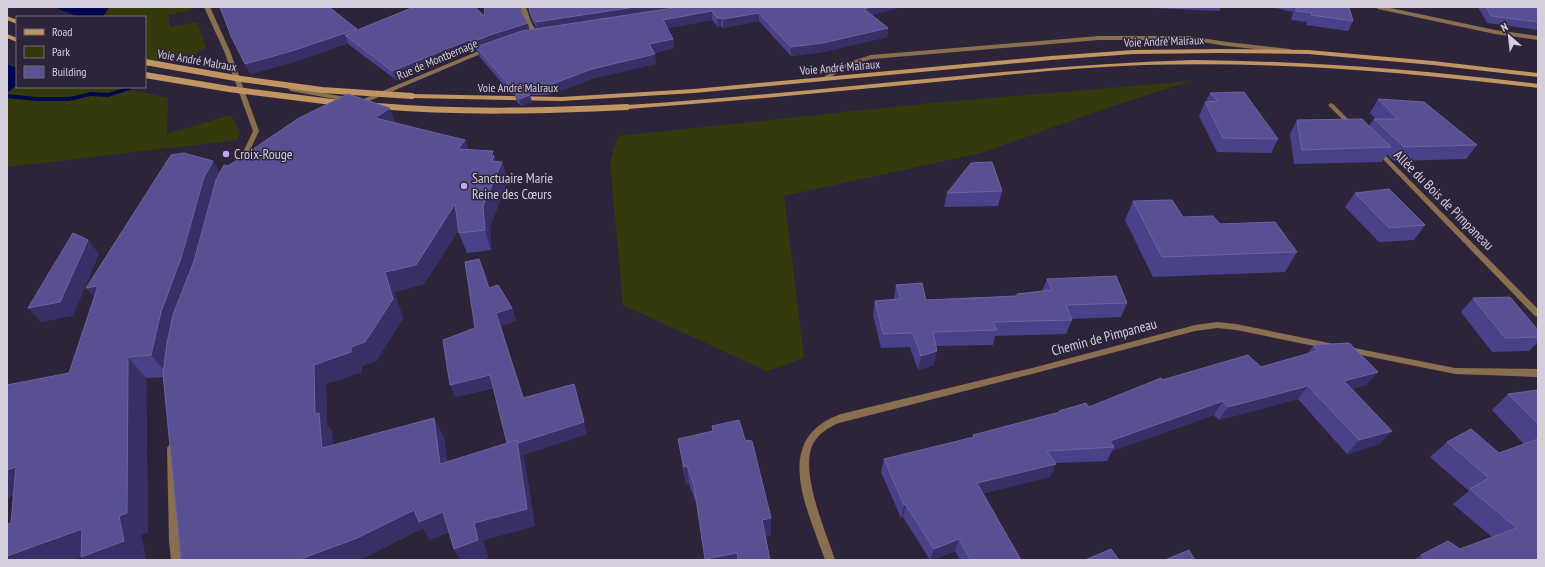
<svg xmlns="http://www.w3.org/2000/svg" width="1545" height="567" font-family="'PT Sans Narrow',sans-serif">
	<rect width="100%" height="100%" fill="#2e243a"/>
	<g fill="#343a0c">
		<path d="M109 7H190L192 10 168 15 170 27 197 22 206 47 193 57 169 53 145 69V17H102Z"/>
		<path d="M1191 81 1107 108 981 153 784 196 804 358 767 371 623 305 610 162 618 136 922 104Z"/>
		<path d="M17 85V87H118L168 98 167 134 231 115 240 133 237 140 7 167V93Z"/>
	</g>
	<path fill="#00074e" d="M7 7H109L103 17H17V85L7 93Z"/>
	<path fill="#2e243a" d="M7 7H53L80 17H17V68L7 64Z"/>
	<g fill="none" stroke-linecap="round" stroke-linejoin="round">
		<path fill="#00074e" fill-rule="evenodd" d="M128 87 131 89 130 90 108 97 91 96 69 101H36L7 98V94L36 97H69L91 92 108 93Z"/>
		<path fill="#896e4f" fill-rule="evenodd" d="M1099 36H1188L1227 42 1290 49 1293 51 1290 53 1227 46 1188 40H1099L872 59 853 64 825 80H821L820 79 849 62 871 55Z"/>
		<g fill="#896e4f" fill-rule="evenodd">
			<path d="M204 7H210L230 51 259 131 244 163 241 165 238 163 253 131 224 51Z"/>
			<path d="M520 7H526L531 22 538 34 537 35 532 34 525 22Z"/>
			<path d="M1375 7H1386L1495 30 1538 36V40L1495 34 1378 9Z"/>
			<path d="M488 47 491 49 490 50 362 104 291 91 288 89 291 87 361 100Z"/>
			<path d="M1331 103 1333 104 1355 126V128H1351L1328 105Z"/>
			<path d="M1377 148 1379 149 1538 309V317L1535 316 1375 151 1374 150Z"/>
			<path d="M1217 322 1236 324 1329 343 1332 344 1333 346 1332 348 1329 349 1236 330 1217 328 1195 331 1032 374 839 423C829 427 819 433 813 444 799 471 826 532 835 560H825C808 510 770 439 841 414L1032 368 1195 325Z"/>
			<path d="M1349 347 1455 368 1538 369V377L1455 374 1346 352 1345 350 1346 348Z"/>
			<path d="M172 444 175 445 177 448 179 541 181 560H171L169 541 167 448 169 445Z"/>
		</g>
		<g fill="#c09562" fill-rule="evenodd">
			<path d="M7 16 17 20V24L7 20Z"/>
			<path d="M7 34 17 38V42L7 38Z"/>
			<path d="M1219 49 1308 50 1433 61 1538 73V77L1433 65 1308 54 1219 53 1133 54 1051 60 694 93 561 101 412 98 409 96 412 94 561 97 694 89 1051 56 1133 50Z"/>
			<path d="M1193 60C1309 61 1423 70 1538 84V88C1407 72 1276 61 1144 65 1084 67 1025 73 966 79 853 90 740 101 627 109L624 107 627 105C738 98 848 86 958 76 1037 69 1115 62 1193 60Z"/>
		</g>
		<g stroke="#c09562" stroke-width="6">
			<path d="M145 62 241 79 322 90 412 96"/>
			<path d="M145 75 229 89 340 103"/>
			<path d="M377 106C460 113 543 111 627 107"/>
		</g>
	</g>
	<g fill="#49418a">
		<path d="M528 7H902L872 15 888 28 887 37 823 52 791 56 759 21 723 28 721 26 718 27 712 20 667 28 673 39 674 48 654 53 656 64 594 78 549 95H530L532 102 521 106 517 102 515 95 511 94 479 56 477 50 474 51 472 49 396 80 348 44V43L297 61 250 74 357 30 484 16 522 14 529 30 537 28 532 21Z"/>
		<path d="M1132 7H1221L1219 11Z"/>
		<path d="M1271 7H1349L1353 21 1348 31 1306 25 1307 22 1291 20 1293 12Z"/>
		<path d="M1478 7H1538V30L1487 23Z"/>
		<path d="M1210 93 1278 139 1271 153 1217 152 1199 116 1205 102H1206Z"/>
		<path d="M1378 99 1477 145 1466 159 1394 161 1387 154 1382 162 1294 164 1290 134 1297 120 1369 126 1374 119H1376L1370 113Z"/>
		<path d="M396 123 465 140 468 149 496 161 502 162 508 181 490 226 491 250 467 253 459 233V229L424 284 394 292 403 318 376 361 362 366V372L326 384 327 425 332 432 333 445 444 437 447 462 507 443 493 388 455 397 475 328 484 271 489 288 512 308 516 320 501 326 524 398 587 434 523 455 524 458 535 526 483 540 488 557 480 560H461L454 549 449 532 430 540 423 528 370 555 357 560H181L164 377 146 378 148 532 141 535 146 560H84L81 557 11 523 69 373 213 161 220 173Z"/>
		<path d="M1002 191 998 206 944 207 947 193Z"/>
		<path d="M1355 193 1425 225 1414 240 1379 242 1345 207Z"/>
		<path d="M1133 201 1183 217 1220 224 1297 252 1285 272 1153 277 1125 220Z"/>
		<path d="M1047 279 1127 303 1121 317 1071 319 1072 320 1066 334 995 336 993 345 936 346 934 365 918 370 910 347 881 348 873 315 875 301 894 299 896 285 926 300 1016 296 1017 294 1042 291Z"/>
		<path d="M1473 298 1538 330V342L1529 351 1492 352 1461 312Z"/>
		<path d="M1314 345 1378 372 1366 385 1352 389 1392 431 1379 444 1347 454 1298 399 1219 420 1214 415 1112 451 1107 461 1056 463 1050 477 983 493 1021 560H960L955 551 932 560H930L903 517 901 518 881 472 884 459 973 437V435L1058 413 1059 411 1089 407 1162 380 1261 367 1307 354Z"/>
		<path d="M1538 390V560H1414L1421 555 1460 549 1492 537 1453 504 1469 491 1430 457 1447 442 1499 453 1524 444 1492 410 1508 394Z"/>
		<path d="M678 439 745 440 771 518V535L765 537 770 560H705L696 503 689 484 686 485 681 457Z"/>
	</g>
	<g fill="#382f66">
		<path d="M635 7H695L538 30 536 22Z"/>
		<path d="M871 7H902L864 18V9Z"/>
		<path d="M712 11V20L664 29 663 20Z"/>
		<path d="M759 13V21L723 28V19Z"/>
		<path d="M717 18H721V26L718 27Z"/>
		<path d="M528 23 530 32 476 47 477 50 474 51 472 42 490 35Z"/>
		<path d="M888 28 887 37 823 52 791 56V47Z"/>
		<path d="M357 29 360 38 345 35 348 43 297 61 250 74 245 64Z"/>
		<path d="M673 39 674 48 650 53 649 44Z"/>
		<path d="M469 40 472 49 396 80 392 71Z"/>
		<path d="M655 54 656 64 594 78 549 95 547 86 592 69Z"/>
		<path d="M530 95 532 102 521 106 519 99Z"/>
		<path d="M390 108 397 127 375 118Z"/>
		<path d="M465 140 471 160 458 149Z"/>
		<path d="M493 151 498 171 502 162 508 181 490 226 491 250 485 230 483 206 491 156Z"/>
		<path d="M213 161 226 182 169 376 151 355 161 312 204 177Z"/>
		<path d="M455 204 462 224 424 284 394 292 403 318 376 361 362 366V372L326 384 327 425 332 432 335 467 322 448 315 414 314 365 351 347 385 272Z"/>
		<path d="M88 240 99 254 73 316 41 322 28 308Z"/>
		<path d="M98 286 104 310 86 288Z"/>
		<path d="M512 308 516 320 501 326 527 410 496 313Z"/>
		<path d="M937 351 934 365 918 370 921 356Z"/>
		<path d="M128 357 146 378 148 532 141 535 146 560H84L81 557 100 550 72 560H7V556L119 516Z"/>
		<path d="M1378 372 1366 385 1333 395 1344 381Z"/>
		<path d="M490 375 494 387 455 397 450 385Z"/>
		<path d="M574 384 587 434 523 455 524 458 535 526 483 540 488 557 480 560H461L454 549 474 523 517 440Z"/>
		<path d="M1308 386 1298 399 1219 420 1228 407Z"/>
		<path d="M1223 401 1214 415 1112 451 1114 447 1110 441Z"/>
		<path d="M434 418 444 437 450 482 440 464Z"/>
		<path d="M1392 431 1379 444 1347 454 1359 440Z"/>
		<path d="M1056 464 1050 477 973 496 977 483Z"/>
		<path d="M687 466 689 484 686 485 684 467Z"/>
		<path d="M16 467 40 487 7 498V470Z"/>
		<path d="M904 505H906L903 517 901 518Z"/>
		<path d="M414 510 443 512 453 530 430 540 423 528 370 555 357 560H298Z"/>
		<path d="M771 518V535L762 538V520Z"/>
		<path d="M959 539 955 551 932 560H930L934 549Z"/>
		<path d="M737 553 738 560H705V559Z"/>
	</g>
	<g fill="#585093" stroke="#6b649f">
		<path d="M220 7H329L357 29 292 51 245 64 231 36Z"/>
		<path d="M414 7H475L484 16 485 7H519L522 14 528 23 490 35 472 42 469 40 392 71 345 35Z"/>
		<path d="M529 7H635L536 22 530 13Z"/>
		<path d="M680 7H871L864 9 888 28 823 43 791 47 759 13 723 19 721 18H717L712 11 663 20 673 39 649 44 655 54 592 69 547 86 509 85 476 47 522 31Z"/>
		<path d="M1296 7H1349L1353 21 1311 15 1312 13 1296 11Z"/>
		<path d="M1486 7H1538V22L1491 16Z"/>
		<path d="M1244 92 1278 139 1223 138 1205 102 1218 101 1210 93Z"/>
		<path d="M348 94 390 108 375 118 465 140 458 149 493 151 491 156H494L492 161 502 162 483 206 485 230 459 233 455 204 416 265 385 272 393 299 365 342 351 347V352L314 365 315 414 319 413 322 448 434 418 440 464 517 440 527 509 474 523 478 540 454 549 443 512 419 522 414 510 357 538 298 560H181L163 374 167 343 173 315 194 261 216 180 224 165 228 166 299 118Z"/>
		<path d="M515 94 530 95 519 99Z"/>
		<path d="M1378 99 1424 102 1477 145 1404 147 1374 119H1398Z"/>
		<path d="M1362 119 1391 147 1302 150 1297 120Z"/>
		<path d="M184 153 213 161 204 177 181 258 161 312 151 355 128 357 127 513 119 516 124 541 81 557 82 529 7 556V529L8 524 11 523 16 467 7 470V385L69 373 98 286 86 288 171 155Z"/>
		<path d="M992 162 1002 191 947 193 971 163Z"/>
		<path d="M1389 189 1425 225 1389 228 1355 193Z"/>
		<path d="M1172 200 1183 217 1213 216 1220 224 1275 222 1297 252 1162 257 1133 201Z"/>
		<path d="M73 233 88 240 60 302 28 308Z"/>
		<path d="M479 259 489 288 498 285 512 308 496 313 523 398 574 384 584 422 518 443 517 440 507 443 490 375 450 385 443 340 475 328 465 262Z"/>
		<path d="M1116 276 1127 303 1066 305 1072 320 993 322 997 330 933 332 937 351 921 356 913 333 883 334 875 301 901 299 896 285 922 283 926 300 1017 296V294L1052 290 1047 279Z"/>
		<path d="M1510 297 1538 330V337L1505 338 1473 298Z"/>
		<path d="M1349 343 1378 372 1344 381 1392 431 1359 440 1308 386 1228 407 1223 401 1110 441 1114 447 1047 451 1056 464 977 483 1021 560H971L959 539 934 549 906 505H904L884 459 974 437 973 435 1060 412 1059 411 1086 403 1089 407 1161 378 1162 380 1248 355 1261 367 1317 351 1314 345Z"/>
		<path d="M1538 390V424L1508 394Z"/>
		<path d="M739 420 745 440 752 441 771 518 762 520 770 560H738L737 553 705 559 694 485 687 466 684 467 678 439 713 431 712 426Z"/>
		<path d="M1471 429 1499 453 1538 439V560H1425L1421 555 1448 541 1460 549 1517 528 1470 489 1489 478 1447 442Z"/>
		<path d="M1111 549 1119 560H1085Z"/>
		<path d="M1189 550 1195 560H1165Z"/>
	</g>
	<g fill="#c3a7f2" stroke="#2e243a" stroke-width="1.5">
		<circle cx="226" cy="154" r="4"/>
		<circle cx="464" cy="186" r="4"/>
	</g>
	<g text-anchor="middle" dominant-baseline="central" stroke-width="3" stroke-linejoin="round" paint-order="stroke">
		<g font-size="12" fill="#d5cedd" stroke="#2e243a">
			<text transform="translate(1164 41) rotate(-2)">Voie André Malraux</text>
			<text transform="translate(437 59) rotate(-23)">Rue de Montbernage</text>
			<text transform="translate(197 60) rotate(10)">Voie André Malraux</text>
			<text transform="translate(840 67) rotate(-5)">Voie André Malraux</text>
			<text x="518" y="87">Voie André Malraux</text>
		</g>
		<g font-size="14" fill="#d5cedd" stroke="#2e243a" text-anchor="start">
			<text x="234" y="154">Croix-Rouge</text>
			<text x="472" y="178">Sanctuaire Marie<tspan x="472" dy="16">Reine des Cœurs</tspan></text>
		</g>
		<g font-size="14" fill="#d5cedd" stroke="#2e243a">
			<text transform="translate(1444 200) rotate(45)">Allée du Bois de Pimpaneau</text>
			<text transform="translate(1104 337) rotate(-15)">Chemin de Pimpaneau</text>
		</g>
	</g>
	<rect width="1545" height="567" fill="none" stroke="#d5cedd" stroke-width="16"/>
	<rect x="16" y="16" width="130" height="72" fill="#2e243a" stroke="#71687b"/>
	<rect x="24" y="29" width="20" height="6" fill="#c09562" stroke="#71687b"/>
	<text x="52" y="36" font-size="12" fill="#d5cedd">Road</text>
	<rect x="24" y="46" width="20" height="12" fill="#343a0c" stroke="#71687b"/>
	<text x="52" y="56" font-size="12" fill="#d5cedd">Park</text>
	<rect x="24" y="66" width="20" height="12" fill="#585093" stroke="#71687b"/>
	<text x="52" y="76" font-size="12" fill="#d5cedd">Building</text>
	<g transform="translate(1509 36) rotate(332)" stroke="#2e243a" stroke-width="3" paint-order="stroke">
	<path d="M0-3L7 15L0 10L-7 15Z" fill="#d5cedd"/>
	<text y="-6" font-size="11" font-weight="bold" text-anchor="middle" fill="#d5cedd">N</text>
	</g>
</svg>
